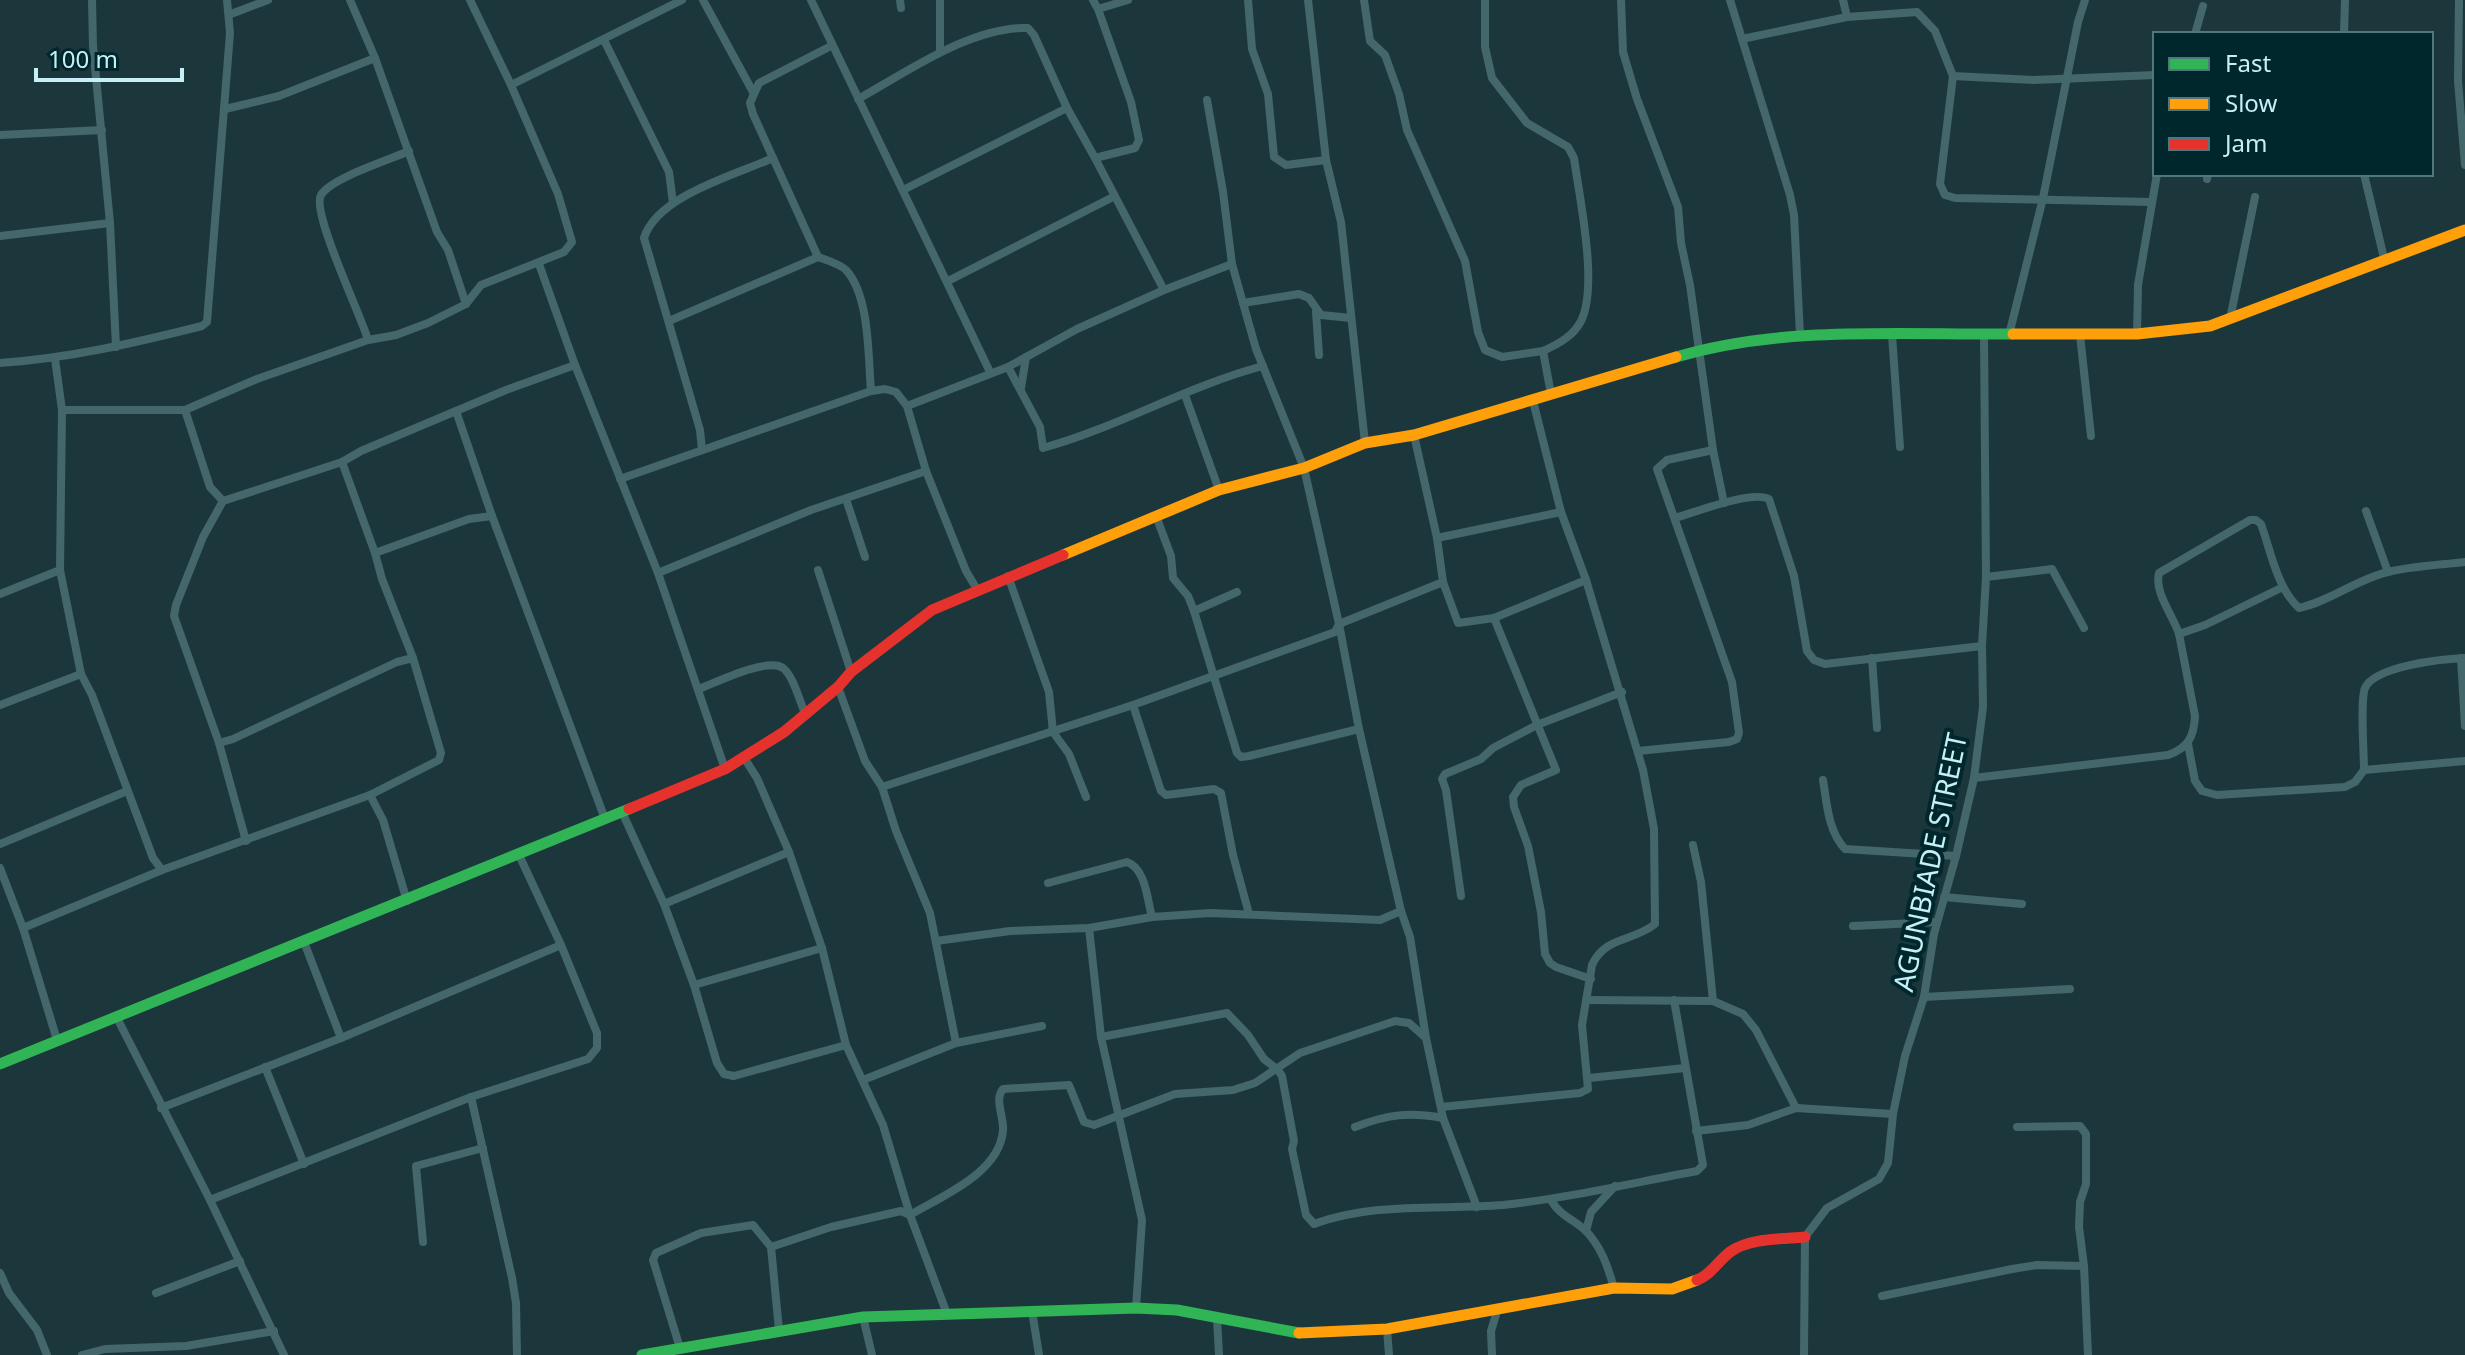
<svg xmlns="http://www.w3.org/2000/svg" width="2465" height="1355" font-family="'Noto Sans',sans-serif">
	<rect width="100%" height="100%" fill="#1c373c"/>
	<g fill="none" stroke-linecap="round" stroke-linejoin="round">
		<g stroke="#44676c" stroke-width="8">
			<path d="M92 0 93 46 110 223 116 347"/>
			<path d="M350 0 375 58"/>
			<path d="M470 0 511 85 682 0"/>
			<path d="M703 0 753 92"/>
			<path d="M811 0 990 372"/>
			<path d="M900 0 901 8"/>
			<path d="M940 0V51"/>
			<path d="M1093 0 1098 9 1131 102 1139 140 1135 148 1095 158 1164 290"/>
			<path d="M1248 0 1252 49 1268 94 1274 157 1286 165 1326 160"/>
			<path d="M1308 0 1326 160 1341 222 1365 443"/>
			<path d="M1364 0 1370 41 1385 55 1399 94 1407 130 1465 261 1478 332 1485 350 1502 357 1543 351"/>
			<path d="M1485 0V47L1492 78 1527 123 1568 147 1574 158C1579 196 1601 295 1578 326 1570 338 1556 345 1543 351L1551 394"/>
			<path d="M1621 0 1623 52 1637 99 1678 207 1681 243 1690 285 1713 450 1724 503"/>
			<path d="M1730 0 1790 195 1794 215 1800 335"/>
			<path d="M2459 0 2458 81 2465 165"/>
			<path d="M1098 9 1128 0"/>
			<path d="M231 14 268 0"/>
			<path d="M1847 17 1917 12 1935 31 1953 76 2034 80 2155 75"/>
			<path d="M2195 34 2203 6"/>
			<path d="M2344 34 2345 0"/>
			<path d="M1742 39 1847 17 1843 0"/>
			<path d="M604 40 669 172 673 203"/>
			<path d="M831 46 759 83 750 103 753 114 818 257C826 260 840 264 846 270 870 296 868 357 871 391L885 389 896 392 907 406 926 471 966 571 978 591"/>
			<path d="M1953 76 1940 184 1945 195 1955 198 2152 202"/>
			<path d="M858 99C907 72 971 26 1028 28L1034 35 1067 108 1095 158"/>
			<path d="M1207 100 1223 192 1232 264 1256 349 1304 468 1339 624 1359 729 1401 911 1410 937 1426 1038 1443 1118 1477 1207"/>
			<path d="M225 109 279 96 375 58 437 232 448 250 466 304"/>
			<path d="M0 135 102 130"/>
			<path d="M2364 174 2384 258"/>
			<path d="M2207 179 2208 174"/>
			<path d="M903 190 1067 108"/>
			<path d="M0 236 110 223"/>
			<path d="M539 264 575 365 658 573 725 769"/>
			<path d="M948 281 1113 197"/>
			<path d="M1243 303 1299 294 1309 298 1321 315 1351 318"/>
			<path d="M1316 312 1319 355"/>
			<path d="M2230 319 2255 197"/>
			<path d="M669 321 818 257"/>
			<path d="M2137 334 2138 285 2157 174"/>
			<path d="M1892 335 1900 447"/>
			<path d="M2009 335 2043 198 2078 22 2085 0"/>
			<path d="M2080 335 2091 436"/>
			<path d="M368 340C361 315 311 212 321 195 331 178 389 160 409 151"/>
			<path d="M55 359 62 410 60 570 81 674 92 695 153 858 162 870"/>
			<path d="M0 363C71 358 134 343 202 326L207 322 230 33 227 0"/>
			<path d="M1008 367 1040 427 1043 448C1119 427 1187 386 1263 366"/>
			<path d="M1021 388 1026 357"/>
			<path d="M1185 395 1219 490"/>
			<path d="M907 406 1008 367 1077 329 1164 290 1232 264"/>
			<path d="M62 410H185L257 379 368 340 396 335 428 323 466 304 481 285 564 252 572 242 558 194 511 85"/>
			<path d="M185 410 210 487 223 501"/>
			<path d="M456 411 492 516 605 819"/>
			<path d="M1414 435 1437 538 1443 582 1458 623 1494 618 1586 580"/>
			<path d="M702 450 700 430 644 238C657 196 735 175 773 158"/>
			<path d="M620 479 871 391"/>
			<path d="M846 499 865 557"/>
			<path d="M2366 511 2388 572"/>
			<path d="M1156 516 1171 556 1173 578 1188 596 1194 611 1237 753 1241 757 1249 756 1359 729"/>
			<path d="M1675 518C1696 512 1752 490 1769 499L1794 576 1807 651 1814 660 1825 664 1982 646"/>
			<path d="M1437 538 1561 512"/>
			<path d="M375 553 469 519 492 516"/>
			<path d="M818 570 851 672"/>
			<path d="M658 573 811 510 926 471"/>
			<path d="M1008 576 1049 692 1053 732 1069 754 1086 797"/>
			<path d="M1986 577 2052 569 2084 628"/>
			<path d="M0 594 60 570"/>
			<path d="M1194 611 1237 592"/>
			<path d="M1494 618 1556 770 1521 785 1513 797 1514 807 1528 846 1541 912 1545 954 1550 963 1556 967 1591 979"/>
			<path d="M2179 634C2173 615 2154 593 2159 573L2250 520H2256L2261 524C2271 552 2277 588 2299 608 2331 601 2357 579 2388 572 2413 566 2440 565 2465 562"/>
			<path d="M1872 658 1877 728"/>
			<path d="M2461 658 2465 726"/>
			<path d="M838 687 865 761 882 787 896 831 930 913 956 1043"/>
			<path d="M699 689C717 682 768 657 783 668 794 677 799 700 805 713"/>
			<path d="M0 705 81 674"/>
			<path d="M1133 705 1161 791 1166 795 1214 789 1221 793 1233 855 1249 914"/>
			<path d="M219 743 233 739 397 662 413 658"/>
			<path d="M2188 744 2195 781 2202 791 2217 795 2345 787 2355 782 2364 770 2465 761"/>
			<path d="M1638 751 1729 742 1737 739 1739 733 1732 682 1657 469 1667 460 1713 450"/>
			<path d="M743 756 757 778 789 852 822 948 846 1045 883 1125 910 1215 947 1314"/>
			<path d="M2364 770C2364 753 2360 700 2365 688 2375 666 2442 659 2465 658"/>
			<path d="M1974 778 2168 755C2188 748 2194 737 2195 716L2179 634 2205 625 2283 587"/>
			<path d="M1823 780C1827 804 1828 831 1845 849L1956 856"/>
			<path d="M882 787 1133 705 1335 632 1339 624 1443 582"/>
			<path d="M370 795 383 820 407 901"/>
			<path d="M622 812 664 904 694 985 717 1063 724 1074 734 1076 846 1045"/>
			<path d="M246 841 219 743 174 616 176 605 203 537 223 501 342 462 361 451 506 390 575 365"/>
			<path d="M0 844 127 791"/>
			<path d="M1693 845 1701 882 1713 1001"/>
			<path d="M0 868 23 928 57 1040"/>
			<path d="M1048 883 1127 862C1146 869 1147 899 1152 917"/>
			<path d="M1461 896 1446 790 1442 779 1445 774 1481 759 1493 748 1537 725 1622 692"/>
			<path d="M1944 897 2022 904"/>
			<path d="M664 904 789 852"/>
			<path d="M1853 926 1937 922"/>
			<path d="M23 928 162 870 370 795 439 760 441 753 413 658 382 579 375 553 342 462"/>
			<path d="M1089 928 1101 1037 1142 1220 1136 1308"/>
			<path d="M936 941 1010 931 1089 928 1152 917 1210 913 1380 920 1401 911"/>
			<path d="M304 942 341 1038"/>
			<path d="M694 985 822 948"/>
			<path d="M1924 997 2070 989"/>
			<path d="M1587 1000 1713 1001 1743 1014 1756 1030 1796 1108"/>
			<path d="M116 1016 210 1200 284 1355"/>
			<path d="M1101 1037 1227 1013 1248 1035 1264 1059 1278 1070 1282 1076 1294 1141 1292 1149 1306 1215 1314 1224C1374 1202 1439 1210 1503 1205 1568 1198 1632 1183 1697 1171L1703 1165 1674 1000"/>
			<path d="M265 1067 304 1164"/>
			<path d="M1589 1078 1685 1068"/>
			<path d="M863 1080 956 1043 1042 1026"/>
			<path d="M471 1097 512 1278 516 1303 517 1355"/>
			<path d="M1441 1107 1580 1093 1588 1089 1582 1025 1592 965C1605 936 1633 942 1655 924L1654 829 1643 770 1586 580 1561 512 1533 401"/>
			<path d="M161 1108 341 1038 561 945"/>
			<path d="M1355 1127C1388 1114 1409 1112 1443 1118"/>
			<path d="M2017 1127 2080 1126 2086 1134V1184L2080 1202 2079 1227 2084 1266 2088 1355"/>
			<path d="M1696 1131 1748 1125 1796 1108 1893 1114"/>
			<path d="M210 1200 471 1097 588 1059 597 1048V1033L561 945 519 855"/>
			<path d="M1551 1200C1559 1215 1573 1219 1585 1230 1601 1246 1608 1267 1614 1288"/>
			<path d="M1586 1231 1591 1212 1615 1186"/>
			<path d="M423 1242 416 1166 483 1148"/>
			<path d="M771 1247 779 1330"/>
			<path d="M0 1273 9 1293 37 1330 47 1355"/>
			<path d="M156 1293 240 1261"/>
			<path d="M1882 1296 2012 1269 2037 1265 2084 1266"/>
			<path d="M1032 1311 1039 1355"/>
			<path d="M863 1317 872 1355"/>
			<path d="M1217 1318 1219 1355"/>
			<path d="M1387 1329 1389 1355"/>
			<path d="M680 1348 653 1260 656 1253 701 1233 753 1225 771 1247 831 1227 901 1211 910 1215C942 1196 1000 1173 1003 1130 1004 1117 994 1099 1003 1089L1069 1085 1084 1122 1094 1125 1175 1094 1233 1090 1255 1083 1300 1053 1395 1021 1409 1023 1426 1038"/>
			<path d="M82 1355 105 1349 186 1346 274 1331"/>
			<path d="M1492 1355 1491 1331 1498 1308"/>
			<path d="M1804 1355 1805 1237 1827 1208 1879 1179 1888 1163 1893 1114 1905 1056 1924 997 1934 934 1956 856 1974 778 1983 707 1982 646 1986 577 1984 335"/>
		</g>
		<g stroke="#30b455" stroke-width="11">
			<path d="M1676 357C1784 325 1902 335 2013 334"/>
			<path d="M0 1064 629 809"/>
			<path d="M642 1355 863 1317 1136 1308 1177 1310 1299 1333"/>
		</g>
		<g stroke="#ff9f0a" stroke-width="11">
			<path d="M2013 334H2137L2210 326 2465 230"/>
			<path d="M1063 555 1219 490 1304 468 1365 443 1414 435 1676 357"/>
			<path d="M1299 1333 1387 1329 1614 1288 1672 1289 1697 1280"/>
		</g>
		<g stroke="#e5322d" stroke-width="11">
			<path d="M629 809 725 769 784 732 838 687 851 672 932 610 1063 555"/>
			<path d="M1697 1280C1711 1275 1718 1261 1730 1252 1749 1238 1782 1239 1805 1237"/>
		</g>
	</g>
	<g text-anchor="middle" dominant-baseline="central" stroke-width="8" stroke-linejoin="round" paint-order="stroke">
		<g font-size="28" fill="#c6eff7" stroke="#00272c">
			<text transform="translate(1929 862) rotate(-78)">AGUNBIADE STREET</text>
		</g>
	</g>
	<rect x="2153" y="32" width="280" height="144" fill="#00272c" stroke="#4f777d" stroke-width="2"/>
	<rect x="2169" y="58" width="40" height="12" fill="#30b455" stroke="#4f777d" stroke-width="2"/>
	<text x="2225" y="72" font-size="24" fill="#c6eff7">Fast</text>
	<rect x="2169" y="98" width="40" height="12" fill="#ff9f0a" stroke="#4f777d" stroke-width="2"/>
	<text x="2225" y="112" font-size="24" fill="#c6eff7">Slow</text>
	<rect x="2169" y="138" width="40" height="12" fill="#e5322d" stroke="#4f777d" stroke-width="2"/>
	<text x="2225" y="152" font-size="24" fill="#c6eff7">Jam</text>
	<path d="M36 68v12h146v-12" fill="none" stroke="#c6eff7" stroke-width="4"/>
	<text x="48" y="68" font-size="24" fill="#c6eff7" stroke="#00272c" stroke-width="6" paint-order="stroke">100 m</text>
</svg>
